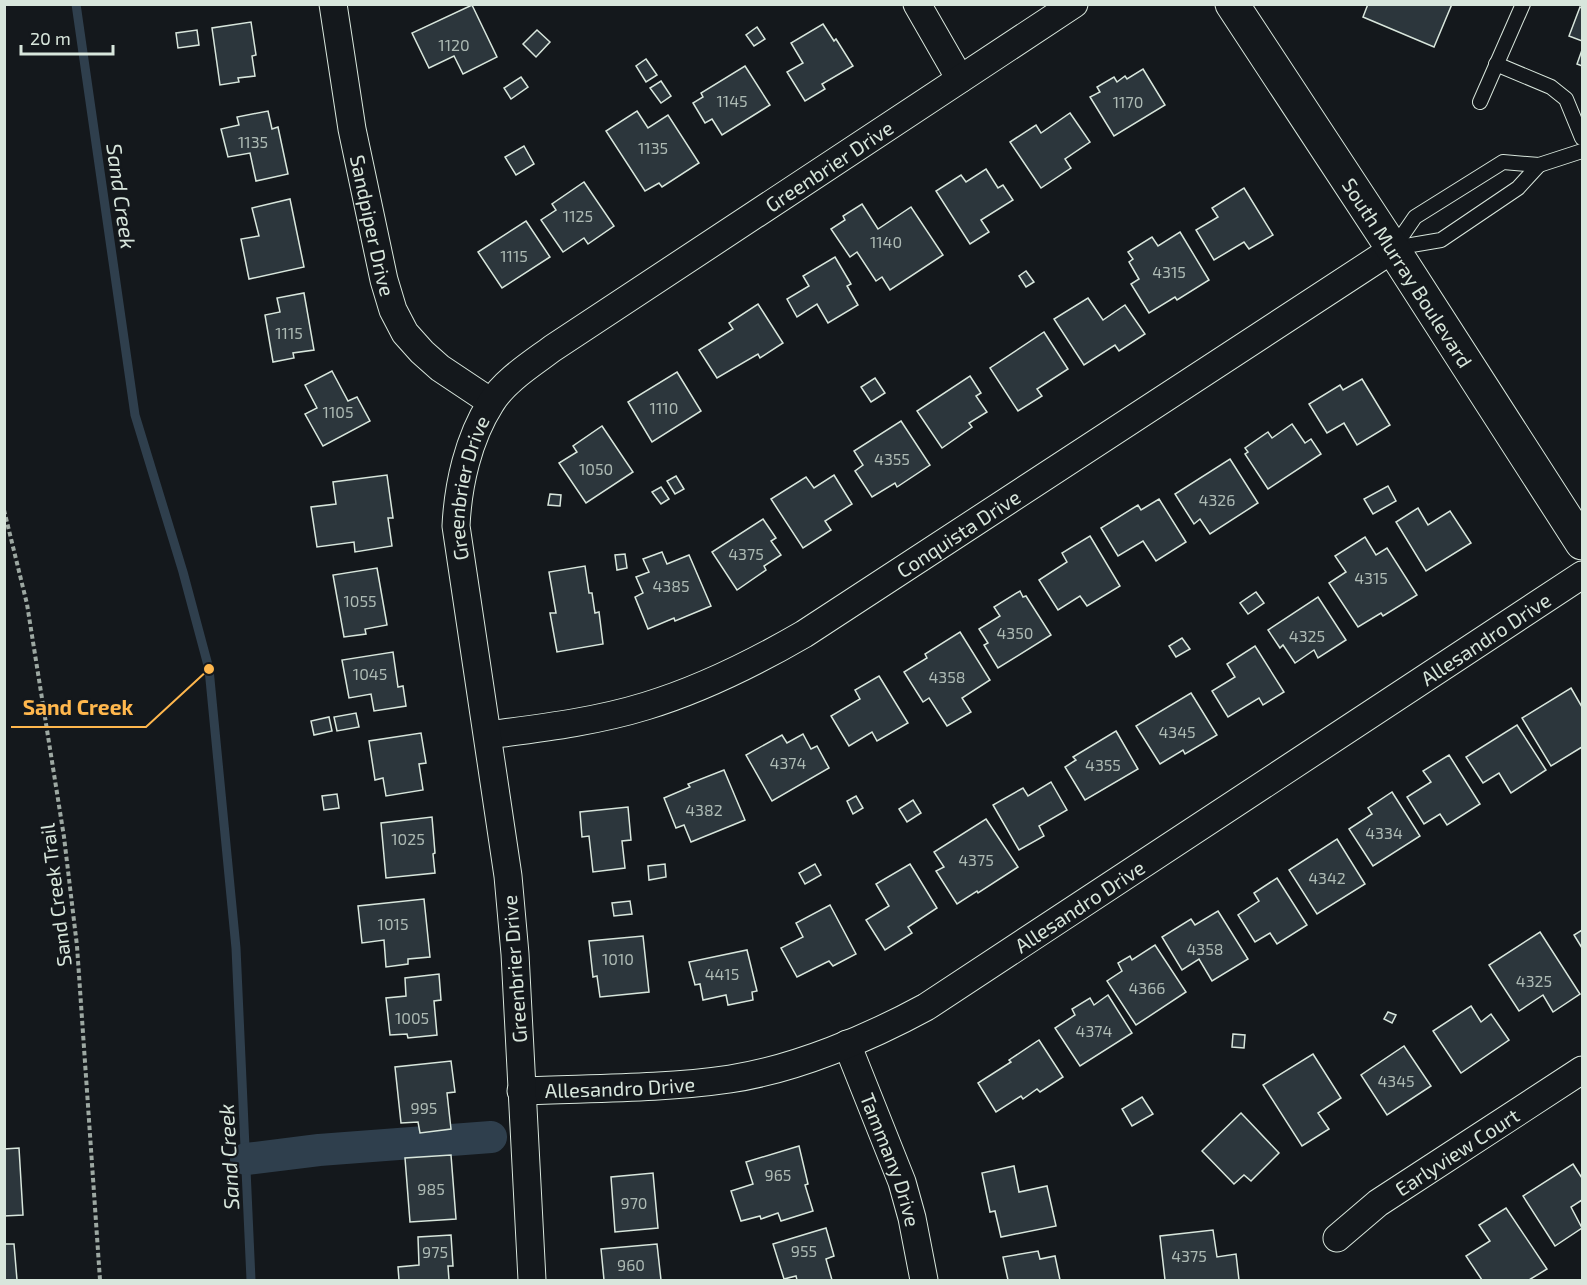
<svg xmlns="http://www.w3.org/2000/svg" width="1587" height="1285" font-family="'Exo 2',sans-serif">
	<rect width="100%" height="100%" fill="#14181c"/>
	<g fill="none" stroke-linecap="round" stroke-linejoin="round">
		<path stroke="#2f3f4d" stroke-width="9" d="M76 4 135 415 183 572 209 669 236 948 251 1280"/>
		<path stroke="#2f3f4d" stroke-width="32" d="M246 1159 319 1150 491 1137"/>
	</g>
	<g fill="#2c363c" stroke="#d8e6dc" stroke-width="1.5">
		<path d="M1368 4H1452L1434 47 1363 17Z"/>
		<path d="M472 5 497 57 463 74 454 56 429 68 412 33Z"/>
		<path d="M1580 7 1582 8V41L1569 36Z"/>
		<path d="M251 22 256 55 252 56 255 76 238 78 239 82 220 85 212 28Z"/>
		<path d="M823 24 834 41 836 39 853 66 822 84 825 89 805 101 787 72 803 63 791 43Z"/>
		<path d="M757 27 765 39 754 46 746 35Z"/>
		<path d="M197 30 199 45 178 48 176 33Z"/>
		<path d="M537 30 550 42 536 57 523 44Z"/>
		<path d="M1582 50V66L1577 64Z"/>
		<path d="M646 59 657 75 646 82 636 66Z"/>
		<path d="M745 66 770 105 722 135 712 119 705 123 693 103 703 97 701 93Z"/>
		<path d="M1143 69 1165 105 1114 136 1090 97 1100 92 1097 87 1114 77 1117 82 1125 76 1127 79Z"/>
		<path d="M521 77 528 87 511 99 504 88Z"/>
		<path d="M661 81 671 96 661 103 650 88Z"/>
		<path d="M268 111 272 129 278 127 288 174 256 181 250 153 228 157 221 129 239 125 237 117Z"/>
		<path d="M637 111 648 128 668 115 699 163 662 187 659 183 645 191 606 131Z"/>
		<path d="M1070 113 1090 142 1065 159 1071 168 1041 188 1010 142 1036 125 1041 133Z"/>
		<path d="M524 146 534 164 516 175 505 157Z"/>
		<path d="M986 169 998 188 1003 185 1013 200 981 220 989 232 970 244 936 191 961 175 966 182Z"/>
		<path d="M584 182 614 226 588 244 584 238 563 252 541 220 556 210 552 204Z"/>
		<path d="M1244 188 1273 235 1249 249 1244 242 1214 260 1196 230 1218 217 1212 208Z"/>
		<path d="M290 199 304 267 249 279 241 239 259 236 252 208Z"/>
		<path d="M862 204 878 229 911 207 943 255 890 290 882 277 876 281 857 252 850 257 831 229 845 220 843 216Z"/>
		<path d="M526 221 550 257 502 288 478 252Z"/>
		<path d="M1180 232 1209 280 1177 300 1175 297 1149 313 1131 284 1139 279 1129 262 1133 259 1128 252 1152 237 1158 246Z"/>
		<path d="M835 257 851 284 847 286 858 305 828 323 817 304 797 317 787 299 809 286 803 276Z"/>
		<path d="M1026 271 1034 282 1026 287 1019 276Z"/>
		<path d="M304 293 314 350 293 353 294 358 273 362 265 315 280 312 277 298Z"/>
		<path d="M1088 298 1103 320 1125 305 1145 334 1119 351 1115 345 1084 365 1054 319Z"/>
		<path d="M758 304 783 343 760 358 758 354 717 378 699 350 733 329 729 323Z"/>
		<path d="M1044 332 1068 369 1037 389 1042 396 1018 411 990 368Z"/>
		<path d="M332 371 348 401 357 397 370 421 323 446 305 414 317 408 305 385Z"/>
		<path d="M677 372 701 411 652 442 628 402Z"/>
		<path d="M970 376 981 393 976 396 987 412 969 423 972 427 942 448 917 411Z"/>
		<path d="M875 378 885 393 871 402 861 387Z"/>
		<path d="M1362 379 1390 425 1357 445 1344 423 1327 433 1309 404 1340 385 1343 390Z"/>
		<path d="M901 421 930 465 897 487 895 483 872 497 855 471 863 465 854 451Z"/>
		<path d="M1292 424 1305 443 1311 439 1321 454 1268 489 1245 454 1248 452 1245 448 1268 432 1272 438Z"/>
		<path d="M602 426 633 472 586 503 559 463 577 452 573 446Z"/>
		<path d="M1230 459 1258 503 1210 534 1200 519 1194 524 1175 494Z"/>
		<path d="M387 475 393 518H388L392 546 355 552 354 542 317 547 311 507 336 504 333 482Z"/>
		<path d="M834 475 852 504 825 521 831 530 803 548 771 499 806 477 814 488Z"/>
		<path d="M676 476 684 489 675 494 667 481Z"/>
		<path d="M1388 486 1396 501 1373 514 1364 499Z"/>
		<path d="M661 487 669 499 661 504 652 492Z"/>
		<path d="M550 494 561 495 560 506 548 505Z"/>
		<path d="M1159 499 1186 542 1156 561 1143 541 1118 556 1101 528 1138 505 1141 510Z"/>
		<path d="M1418 508 1428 525 1450 511 1471 543 1426 571 1396 522Z"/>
		<path d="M763 519 776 538 771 541 781 555 764 566 766 570 737 590 712 552Z"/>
		<path d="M1090 536 1120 586 1087 606 1080 596 1058 610 1039 580 1067 562 1062 553Z"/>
		<path d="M1365 537 1376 555 1387 548 1417 595 1383 616 1381 613 1358 627 1329 583 1346 572 1335 556Z"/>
		<path d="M662 552 667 564 689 555 711 606 675 621 674 618 648 629 635 597 643 593 636 577 649 572 643 559Z"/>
		<path d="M625 554 627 568 617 570 615 555Z"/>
		<path d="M585 566 589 593H592L595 613 599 612 603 644 557 652 550 613H556L549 572Z"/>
		<path d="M377 568 387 625 365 629 366 634 344 637 333 575Z"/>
		<path d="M1020 591 1023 597 1026 596 1051 635 998 668 984 645 988 643 979 629 1000 616 994 607Z"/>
		<path d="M1256 592 1264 603 1248 614 1240 603Z"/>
		<path d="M1318 597 1346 640 1318 658 1314 650 1295 663 1283 645 1280 648 1268 630Z"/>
		<path d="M960 632 990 680 962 698 971 712 947 726 929 698 923 702 904 672 927 658 925 654Z"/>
		<path d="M1182 638 1190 649 1176 657 1169 646Z"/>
		<path d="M1255 646 1284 692 1263 705 1259 698 1228 717 1212 691 1235 677 1227 664Z"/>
		<path d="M393 652 398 687 403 686 406 706 374 711 371 694 349 698 342 660Z"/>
		<path d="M879 676 908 723 877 741 872 732 849 746 831 716 860 699 855 690Z"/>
		<path d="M1571 688 1582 707V747L1551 766 1522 718Z"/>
		<path d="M1191 693 1217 735 1185 754 1183 750 1160 764 1136 726Z"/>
		<path d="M356 713 359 727 337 731 334 717Z"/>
		<path d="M329 717 332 731 314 735 311 721Z"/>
		<path d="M1517 725 1546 770 1511 793 1499 773 1483 783 1466 757Z"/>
		<path d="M1116 731 1138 769 1085 800 1065 767 1076 760 1073 757Z"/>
		<path d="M421 733 426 763 419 764 423 790 386 796 383 778 375 780 369 741Z"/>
		<path d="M803 734 811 749 817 746 829 768 772 801 746 755 782 735 787 743Z"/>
		<path d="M1449 755 1480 804 1447 825 1440 814 1424 824 1407 797 1431 782 1423 771Z"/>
		<path d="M724 770 745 820 691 842 684 825 676 828 664 798 690 787 688 784Z"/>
		<path d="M1051 782 1067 810 1039 826 1044 836 1019 850 993 805 1023 788 1028 796Z"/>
		<path d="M1392 792 1420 836 1373 866 1349 829 1372 814 1368 808Z"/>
		<path d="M337 794 339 808 324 810 322 796Z"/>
		<path d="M856 796 863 808 853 814 847 801Z"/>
		<path d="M913 800 921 813 907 822 899 809Z"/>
		<path d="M628 807 631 840 622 841 625 868 593 872 589 836 582 837 580 812Z"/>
		<path d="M432 817 435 853 433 854 435 873 386 878 381 823Z"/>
		<path d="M986 819 1018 867 978 893 977 891 957 904 936 871 944 867 934 852Z"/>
		<path d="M1337 839 1365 884 1317 914 1289 870Z"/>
		<path d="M665 864 666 877 649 880 648 866Z"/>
		<path d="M815 864 821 875 805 884 799 873Z"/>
		<path d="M910 864 937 908 908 927 912 933 885 950 866 920 889 906 876 884Z"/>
		<path d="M1277 878 1307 925 1277 944 1270 933 1255 942 1238 915 1259 901 1254 893Z"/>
		<path d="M424 899 430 957 408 959V964L386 967 384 940 362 943 358 906Z"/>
		<path d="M630 901 632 914 614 916 612 903Z"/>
		<path d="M830 905 856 954 833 966 829 961 797 977 781 948 803 937 796 923Z"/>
		<path d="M1218 911 1248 959 1212 981 1199 959 1182 970 1162 937 1191 919 1195 925Z"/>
		<path d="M1582 930V948L1574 935Z"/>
		<path d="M1540 932 1580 994 1553 1012 1543 995 1519 1011 1489 965Z"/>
		<path d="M643 936 649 992 600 997 597 976 593 977 589 941Z"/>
		<path d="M1155 945 1186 992 1136 1025 1107 981 1122 971 1118 963 1130 956 1132 960Z"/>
		<path d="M747 950 757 991 752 992 753 1000 728 1005 726 995 703 1000 700 984 695 985 689 962Z"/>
		<path d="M439 974 441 1000 434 1001 437 1035 408 1038 407 1034 390 1035 386 998 406 996 405 978Z"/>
		<path d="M1108 995 1132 1033 1080 1066 1055 1028 1075 1015 1072 1009 1090 998 1094 1005Z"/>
		<path d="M1471 1006 1481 1022 1491 1014 1509 1040 1461 1073 1433 1031Z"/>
		<path d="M1388 1012 1396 1015 1392 1023 1384 1019Z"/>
		<path d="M1233 1034 1245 1035 1244 1048 1232 1047Z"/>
		<path d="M1039 1040 1063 1077 1040 1092 1037 1089 1023 1099 1021 1096 996 1112 978 1083 1011 1062 1009 1060Z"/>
		<path d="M1404 1046 1431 1086 1387 1115 1361 1075Z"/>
		<path d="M1313 1054 1341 1098 1318 1113 1329 1129 1302 1146 1263 1085Z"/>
		<path d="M451 1061 455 1092 447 1093 451 1129 420 1133 418 1122 401 1123 395 1067Z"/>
		<path d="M1142 1097 1153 1114 1132 1126 1122 1109Z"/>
		<path d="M1241 1113 1279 1153 1251 1181 1244 1175 1234 1184 1202 1151Z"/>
		<path d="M799 1146 808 1184 805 1185 813 1211 781 1221 778 1213 761 1219 760 1216 741 1221 731 1191 753 1184 746 1162Z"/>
		<path d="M19 1148 23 1215 4 1216V1149Z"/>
		<path d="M451 1155 456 1219 410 1222 405 1158Z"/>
		<path d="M1573 1164 1582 1178V1200L1571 1207 1582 1228 1555 1246 1523 1196Z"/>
		<path d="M1014 1166 1019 1192 1047 1186 1056 1226 1001 1237 995 1211 990 1212 982 1173Z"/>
		<path d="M653 1173 658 1228 615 1232 611 1177Z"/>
		<path d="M1506 1208 1547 1269 1529 1280H1482L1466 1256 1490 1241 1479 1225Z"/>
		<path d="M826 1228 834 1256 826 1259 832 1280H797L796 1276 784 1279 773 1244Z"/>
		<path d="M1213 1230 1217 1257 1236 1254 1239 1280H1165L1160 1236Z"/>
		<path d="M451 1235 453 1266H448L449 1280H399L398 1267 419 1265 418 1237Z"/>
		<path d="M4 1244H14L17 1280H4Z"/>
		<path d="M657 1244 661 1280H604L601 1249Z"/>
		<path d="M1038 1251 1040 1259 1055 1256 1060 1280H1008L1003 1257Z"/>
	</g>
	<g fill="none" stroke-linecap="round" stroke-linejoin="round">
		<g stroke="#d8e6dc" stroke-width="16">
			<g id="service">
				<path d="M1496 64 1551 87 1566 99 1582 138"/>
				<path d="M1480 102 1523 4"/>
				<path d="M1394 248 1441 240 1518 188 1539 165"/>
				<path d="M1393 249 1415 217 1503 162 1539 165 1582 151"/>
			</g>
		</g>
		<g stroke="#d8e6dc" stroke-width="29">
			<g id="minor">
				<path id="s1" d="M333 4 352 129 384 280 393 310 405 333 422 352 440 368 491 402"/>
				<path d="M917 4 960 79"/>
				<path id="s2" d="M488 735C541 728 594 722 646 706 702 689 754 663 804 634L1393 249"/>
				<path id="s3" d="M847 1044 902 1182 912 1218 924 1280"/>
				<path id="s4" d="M521 1091C591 1088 662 1089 730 1079 796 1069 869 1038 926 1007L1582 575"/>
				<path id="s5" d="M1337 1238 1378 1203 1582 1070"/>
				<path id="s6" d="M532 1280 515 954 508 876 456 526C458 485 468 439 491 403 504 381 533 363 553 348L1074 4"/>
			</g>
		</g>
		<g stroke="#d8e6dc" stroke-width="35">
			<g id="secondary">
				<path id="s7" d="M1232 4 1393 249 1582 543"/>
			</g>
		</g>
		<path stroke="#9da8a2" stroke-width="4" stroke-dasharray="4.5 3" stroke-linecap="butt" d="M4 510 27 604 64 837 77 946 100 1280"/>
		<use href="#service" stroke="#14181c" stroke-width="14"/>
		<use href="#minor" stroke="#14181c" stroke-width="27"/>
		<use href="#secondary" stroke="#14181c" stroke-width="33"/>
	</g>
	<g text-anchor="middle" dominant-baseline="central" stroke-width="4.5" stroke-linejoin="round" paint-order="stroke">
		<g font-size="16" fill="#adbab4">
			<text x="454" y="44">1120</text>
			<text x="732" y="100">1145</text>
			<text x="1128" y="101">1170</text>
			<text x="253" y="141">1135</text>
			<text x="653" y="147">1135</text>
			<text x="578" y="215">1125</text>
			<text x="886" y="241">1140</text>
			<text x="514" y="255">1115</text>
			<text x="1169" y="271">4315</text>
			<text x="289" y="332">1115</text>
			<text x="664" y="407">1110</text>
			<text x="338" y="411">1105</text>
			<text x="892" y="458">4355</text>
			<text x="596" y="468">1050</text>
			<text x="1217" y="499">4326</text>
			<text x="746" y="553">4375</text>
			<text x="1371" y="577">4315</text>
			<text x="671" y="585">4385</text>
			<text x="360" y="600">1055</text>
			<text x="1015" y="632">4350</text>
			<text x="1307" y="635">4325</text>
			<text x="370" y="673">1045</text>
			<text x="947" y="676">4358</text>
			<text x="1177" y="731">4345</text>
			<text x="788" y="762">4374</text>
			<text x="1103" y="764">4355</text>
			<text x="704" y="809">4382</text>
			<text x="1384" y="832">4334</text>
			<text x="408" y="838">1025</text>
			<text x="976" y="859">4375</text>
			<text x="1327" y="877">4342</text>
			<text x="393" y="923">1015</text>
			<text x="1205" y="948">4358</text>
			<text x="618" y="958">1010</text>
			<text x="722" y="973">4415</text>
			<text x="1534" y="980">4325</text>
			<text x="1147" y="987">4366</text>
			<text x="412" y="1017">1005</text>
			<text x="1094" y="1030">4374</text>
			<text x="1396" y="1080">4345</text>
			<text x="424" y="1107">995</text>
			<text x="778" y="1174">965</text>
			<text x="431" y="1188">985</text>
			<text x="634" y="1202">970</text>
			<text x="804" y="1250">955</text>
			<text x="435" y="1251">975</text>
			<text x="1189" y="1255">4375</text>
			<text x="631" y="1264">960</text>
		</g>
		<g font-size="20" fill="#d8e6dc" stroke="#14181c">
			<text stroke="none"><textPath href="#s6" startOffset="1302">Greenbrier Drive</textPath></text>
			<text stroke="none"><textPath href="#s1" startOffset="225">Sandpiper Drive</textPath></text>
			<text stroke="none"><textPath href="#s7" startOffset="321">South Murray Boulevard</textPath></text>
			<text stroke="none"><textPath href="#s6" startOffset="798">Greenbrier Drive</textPath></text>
			<text stroke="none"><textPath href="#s2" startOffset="519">Conquista Drive</textPath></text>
			<text stroke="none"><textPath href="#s4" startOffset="1089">Allesandro Drive</textPath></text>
			<text transform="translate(55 895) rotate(-97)">Sand Creek Trail</text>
			<text stroke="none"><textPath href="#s4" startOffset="603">Allesandro Drive</textPath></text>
			<text transform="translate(514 969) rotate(-94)">Greenbrier Drive</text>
			<text stroke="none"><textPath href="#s4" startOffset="99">Allesandro Drive</textPath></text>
			<text stroke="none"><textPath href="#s5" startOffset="148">Earlyview Court</textPath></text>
			<text stroke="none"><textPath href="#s3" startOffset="124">Tammany Drive</textPath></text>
		</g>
		<g font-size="21" font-style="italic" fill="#d8e6dc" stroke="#14181c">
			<text transform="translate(122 196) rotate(82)">Sand Creek</text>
			<text transform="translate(228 1157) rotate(-93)">Sand Creek</text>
		</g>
	</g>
	<path fill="none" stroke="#ffb74d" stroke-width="2" d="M209 669L146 727H11"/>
	<circle fill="#ffb74d" stroke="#14181c" stroke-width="2" cx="209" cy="669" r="6"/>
	<g font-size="21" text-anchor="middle" font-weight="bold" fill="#ffb74d" stroke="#14181c" stroke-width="4.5" stroke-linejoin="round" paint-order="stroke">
		<text x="78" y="715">Sand Creek</text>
	</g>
	<rect width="1587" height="1285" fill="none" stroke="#d8e6dc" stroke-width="12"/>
	<path d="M21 45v9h92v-9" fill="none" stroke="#d8e6dc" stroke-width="3"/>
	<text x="30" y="45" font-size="18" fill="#d8e6dc" stroke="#14181c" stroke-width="4.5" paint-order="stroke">20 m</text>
</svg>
